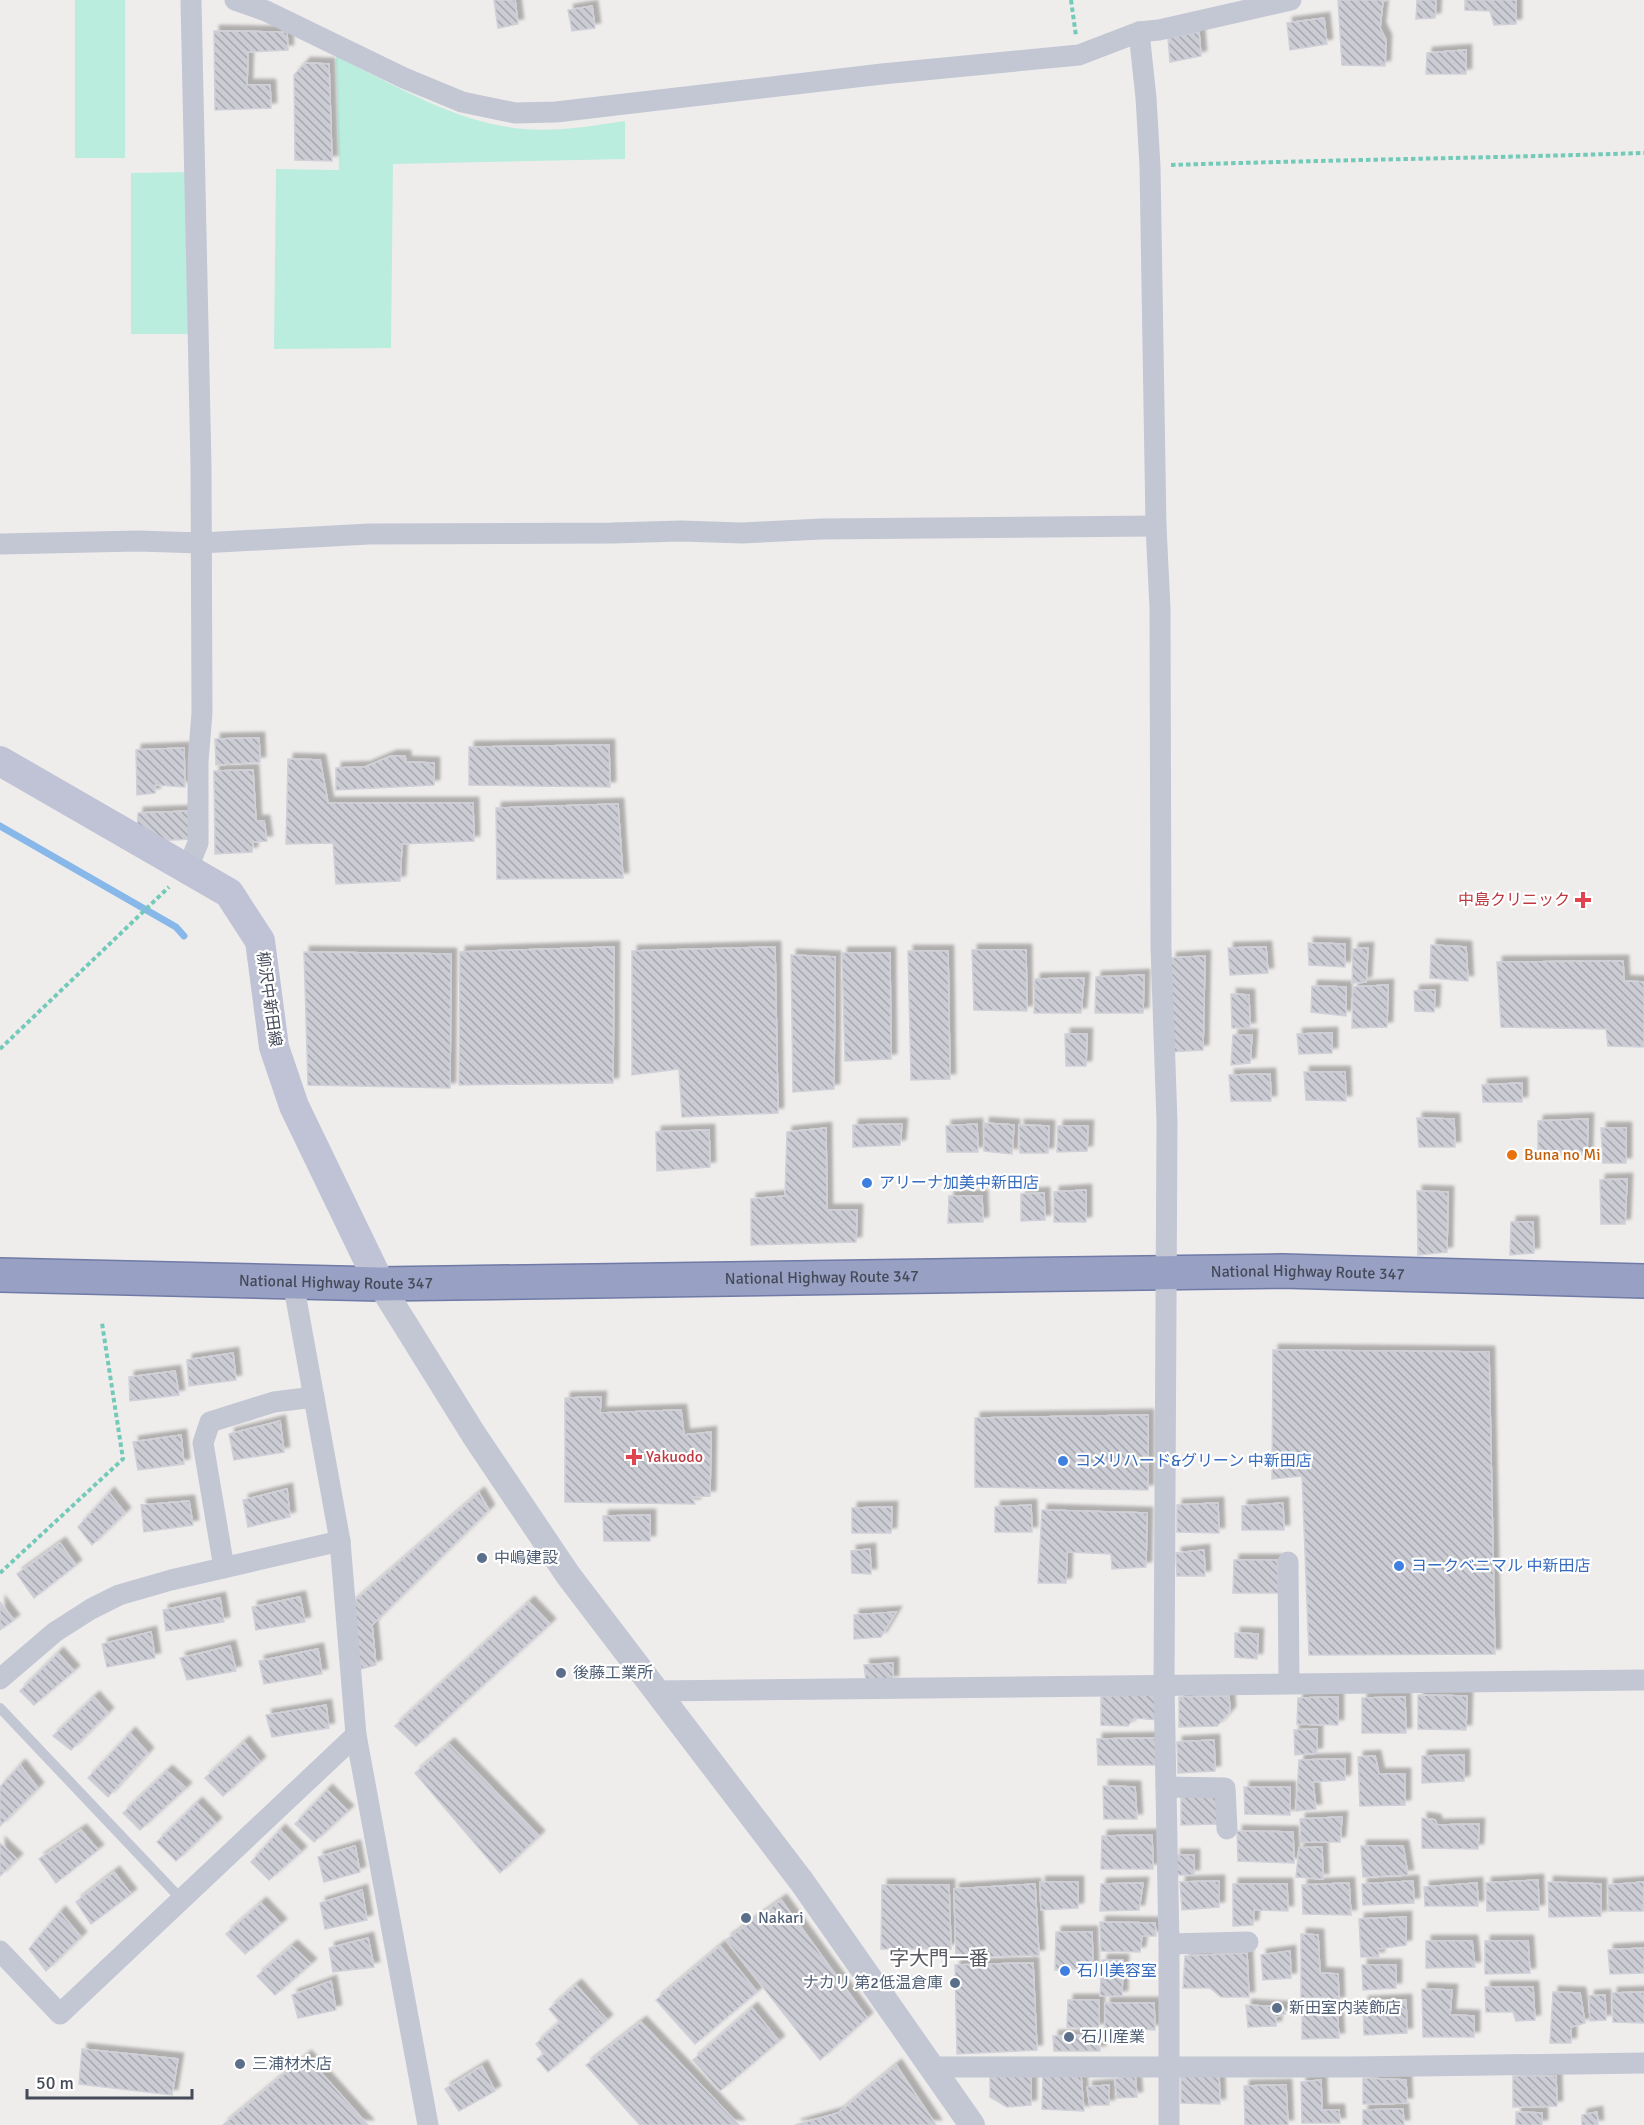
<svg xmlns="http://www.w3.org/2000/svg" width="1644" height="2125" font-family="Signika,'Noto Sans JP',sans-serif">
	<defs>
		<pattern id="building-back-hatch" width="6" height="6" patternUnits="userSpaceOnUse" patternTransform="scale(1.5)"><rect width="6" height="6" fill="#cccdd4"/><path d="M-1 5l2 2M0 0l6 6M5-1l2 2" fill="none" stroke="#a7a8af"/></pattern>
		<filter id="shadow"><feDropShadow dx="5.5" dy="-5.5" stdDeviation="1.5" flood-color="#0004"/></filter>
	</defs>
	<rect width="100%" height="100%" fill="#efedec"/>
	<g fill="#baeddd">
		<rect x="75" y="0" width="50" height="158"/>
		<path d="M336 56C396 86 456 123 524 129 557 132 592 126 625 121V159L393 164 391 348 274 349 276 169 339 170Z"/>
		<path d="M189 172 191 334H131V173Z"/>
	</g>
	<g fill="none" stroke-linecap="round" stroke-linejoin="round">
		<path stroke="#88b8e9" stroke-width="7" d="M0 826 176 927 184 936"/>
	</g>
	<g fill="url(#building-back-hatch)" stroke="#d0d0d8" stroke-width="1.5" filter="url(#shadow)">
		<path d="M494 0H515L518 24 498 28Z"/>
		<path d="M1338 0H1388L1383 1 1380 28 1386 40 1385 66 1342 65Z"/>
		<path d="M1417 0H1436L1435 18 1416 19Z"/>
		<path d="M1465 0H1516V24L1494 25 1490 11 1465 10Z"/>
		<path d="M592 6 595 28 572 31 568 10Z"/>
		<path d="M1324 18 1327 44 1290 50 1287 23Z"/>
		<path d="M214 31 287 32 288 50 248 52 247 85H270L271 108 215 110Z"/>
		<path d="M1199 32 1201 56 1170 62 1168 38Z"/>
		<path d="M1466 50V74H1426L1427 53Z"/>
		<path d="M305 63 329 64 332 161 295 160 294 75Z"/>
		<path d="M259 738 260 762 216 765 215 739Z"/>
		<path d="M609 745 610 787 469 785V747Z"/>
		<path d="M184 748 185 787 155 785V793L137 795 136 750Z"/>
		<path d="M391 756H405L406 762 434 763V785L336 790V768L365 767Z"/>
		<path d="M288 759 320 760 328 803H473L474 841 402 844 400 881 336 884 333 843 286 844Z"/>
		<path d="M253 770 256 821H264L267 841 253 842 252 852 215 854 214 771Z"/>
		<path d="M618 804 623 878 497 879 496 808Z"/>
		<path d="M192 811 193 839 150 841 137 834 138 813Z"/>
		<path d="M1308 943 1345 944V967L1309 965Z"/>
		<path d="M1431 945 1466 947 1468 981 1430 978Z"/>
		<path d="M614 947 613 1083 459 1085 460 952Z"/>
		<path d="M775 947 778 1113 682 1117 679 1069 632 1075V951Z"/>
		<path d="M1266 947 1268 973 1230 975 1228 948Z"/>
		<path d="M1368 948 1366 982 1352 983 1353 949Z"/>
		<path d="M972 950H1026L1027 1011 974 1010Z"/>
		<path d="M908 951H948L950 1079 911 1080Z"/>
		<path d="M304 952 451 954 450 1088 308 1085Z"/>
		<path d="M842 953H890L891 1059 845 1061Z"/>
		<path d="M791 955 835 957 834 1089 793 1092Z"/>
		<path d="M1205 956 1203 1050 1170 1052 1171 958Z"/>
		<path d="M1623 961 1624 981 1644 982V1047L1608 1046 1606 1029 1501 1027 1497 962Z"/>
		<path d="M1144 975 1143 1013H1095L1096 977Z"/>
		<path d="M1084 978 1081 1013H1034L1035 979Z"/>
		<path d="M1388 985 1387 1027 1352 1028 1353 987Z"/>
		<path d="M1312 986 1346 987V1016L1311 1012Z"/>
		<path d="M1435 990 1434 1012 1415 1011 1414 991Z"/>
		<path d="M1231 994 1249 995 1250 1028H1232Z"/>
		<path d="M1332 1033V1053L1299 1054 1297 1034Z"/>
		<path d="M1065 1034H1087L1086 1066H1066Z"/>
		<path d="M1233 1035H1252L1250 1063 1231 1065Z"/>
		<path d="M1304 1072H1345L1346 1101 1306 1100Z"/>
		<path d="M1270 1074 1271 1101H1231L1229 1075Z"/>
		<path d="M1522 1083V1102H1483L1482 1085Z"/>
		<path d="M1417 1118 1454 1119 1455 1147H1419Z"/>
		<path d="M1588 1119 1587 1155 1538 1156V1121Z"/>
		<path d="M984 1123 1014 1125 1012 1154 984 1151Z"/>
		<path d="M902 1124 900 1145 853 1147V1125Z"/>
		<path d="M977 1124 978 1152H947L946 1126Z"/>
		<path d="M1019 1125 1049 1126 1048 1153H1020Z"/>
		<path d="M1058 1126H1088L1087 1151 1057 1152Z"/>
		<path d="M826 1128 827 1210H857L856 1242 751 1245V1199L785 1196 787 1132Z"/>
		<path d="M1601 1128H1626V1163H1603Z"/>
		<path d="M709 1130 710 1167 657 1171 656 1132Z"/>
		<path d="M1627 1179 1625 1224H1601L1600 1180Z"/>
		<path d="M1086 1190V1222H1054V1192Z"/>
		<path d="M1417 1191 1448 1192 1447 1252 1418 1255Z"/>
		<path d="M1044 1193 1045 1220 1021 1221V1194Z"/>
		<path d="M949 1196H982L983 1222 948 1223Z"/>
		<path d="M1511 1222H1533L1534 1253 1510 1255Z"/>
		<path d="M1273 1350 1489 1352 1495 1654 1309 1655 1302 1476 1272 1479Z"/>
		<path d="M233 1353 236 1380 189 1386 187 1360Z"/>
		<path d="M175 1371 179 1395 130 1401 129 1377Z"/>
		<path d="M601 1397 600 1413 681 1410 684 1435 711 1432 710 1496 692 1497 695 1504 565 1502V1398Z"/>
		<path d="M1148 1415V1490L975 1487V1418Z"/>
		<path d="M280 1421 284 1452 234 1460 229 1434Z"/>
		<path d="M181 1435 184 1464 138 1470 133 1442Z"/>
		<path d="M287 1489 290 1517 248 1527 243 1500Z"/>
		<path d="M109 1493 125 1513 92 1545 78 1527Z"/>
		<path d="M479 1493 489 1510 372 1625 376 1665 361 1669 350 1605Z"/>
		<path d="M189 1501 193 1525 144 1532 141 1505Z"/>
		<path d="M1218 1503 1219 1533 1177 1532V1505Z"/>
		<path d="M1283 1503 1284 1530H1242V1506Z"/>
		<path d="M1031 1505 1032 1532H995V1507Z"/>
		<path d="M892 1507 891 1533H852V1508Z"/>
		<path d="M1042 1510 1147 1513 1146 1567 1112 1569 1111 1554 1067 1552 1066 1583H1038Z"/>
		<path d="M650 1515V1541H604L603 1516Z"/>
		<path d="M60 1543 76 1565 34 1598 17 1574Z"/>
		<path d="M870 1549 871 1574 852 1573 851 1551Z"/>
		<path d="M1204 1550 1205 1576H1177L1176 1553Z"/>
		<path d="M1234 1560H1277L1279 1593H1233Z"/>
		<path d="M300 1597 305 1622 256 1630 252 1607Z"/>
		<path d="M220 1598 224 1622 166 1631 163 1610Z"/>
		<path d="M0 1602 14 1620 0 1630Z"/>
		<path d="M529 1602 550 1624 416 1746 395 1726Z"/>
		<path d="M896 1612 881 1637 854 1639V1615Z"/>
		<path d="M151 1632 155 1658 107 1667 102 1644Z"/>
		<path d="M1235 1633 1258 1634 1257 1659 1235 1657Z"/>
		<path d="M230 1646 236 1671 187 1680 180 1658Z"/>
		<path d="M318 1649 322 1674 264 1684 259 1661Z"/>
		<path d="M58 1653 74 1671 34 1705 20 1691Z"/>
		<path d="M893 1663V1681H866L864 1665Z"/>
		<path d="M1157 1693 1158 1720 1134 1718 1128 1726 1101 1725V1697Z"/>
		<path d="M1418 1695 1467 1696 1466 1730 1418 1729Z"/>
		<path d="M1229 1696 1230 1712 1217 1726 1179 1727V1697Z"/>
		<path d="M94 1697 108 1713 71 1750 53 1736Z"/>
		<path d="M1338 1697V1725L1297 1724 1298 1698Z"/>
		<path d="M1405 1697 1406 1733H1362V1698Z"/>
		<path d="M326 1705 329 1728 272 1737 266 1715Z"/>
		<path d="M1317 1729V1753L1295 1755 1294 1730Z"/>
		<path d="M130 1733 148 1753 108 1797 88 1778Z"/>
		<path d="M1157 1738 1159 1765H1098L1097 1739Z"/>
		<path d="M1214 1740 1215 1771 1178 1773 1177 1742Z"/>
		<path d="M244 1742 260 1762 223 1796 205 1778Z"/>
		<path d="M449 1744 539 1836 500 1873 415 1773Z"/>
		<path d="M1464 1755V1781L1422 1783V1756Z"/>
		<path d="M1375 1756 1379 1774H1405V1805L1360 1806 1358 1757Z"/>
		<path d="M1345 1759V1780L1313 1782 1316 1809 1296 1811 1299 1760Z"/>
		<path d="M20 1765 38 1788 0 1826V1787Z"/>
		<path d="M167 1771 186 1788 140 1830 123 1813Z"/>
		<path d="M1103 1786 1135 1787 1137 1819H1104Z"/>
		<path d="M1244 1787H1290V1815L1245 1814Z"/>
		<path d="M327 1790 348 1811 314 1842 295 1824Z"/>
		<path d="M1217 1794 1218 1824 1181 1825V1795Z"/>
		<path d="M197 1803 216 1823 176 1861 157 1842Z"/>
		<path d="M1342 1817 1340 1842H1301L1300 1819Z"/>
		<path d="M1422 1818 1435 1820 1437 1825 1479 1824 1478 1849 1422 1848Z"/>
		<path d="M81 1830 98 1850 56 1883 39 1859Z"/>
		<path d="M280 1830 301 1852 269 1880 251 1862Z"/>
		<path d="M1237 1831 1293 1832 1294 1863 1238 1861Z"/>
		<path d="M1152 1835 1153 1869H1101L1102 1836Z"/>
		<path d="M0 1843 17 1859 0 1876Z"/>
		<path d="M355 1846 360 1872 324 1882 318 1857Z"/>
		<path d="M1361 1846H1403L1408 1875 1363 1877Z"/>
		<path d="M1322 1847 1323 1879 1296 1877 1299 1848Z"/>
		<path d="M1175 1855H1194V1875H1176Z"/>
		<path d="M114 1872 131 1894 91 1924 76 1902Z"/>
		<path d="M1538 1880 1539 1910 1487 1911 1486 1883Z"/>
		<path d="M1219 1881V1907L1182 1910 1180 1882Z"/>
		<path d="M1413 1881 1414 1903 1363 1905 1362 1884Z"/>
		<path d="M1040 1882H1078V1908L1041 1910Z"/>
		<path d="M1548 1882 1601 1884V1916L1549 1917Z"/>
		<path d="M1644 1882 1643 1911H1609L1608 1885Z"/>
		<path d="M1143 1883 1139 1910 1100 1911 1101 1884Z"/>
		<path d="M1349 1883 1351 1915 1303 1914 1302 1885Z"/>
		<path d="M1477 1883 1478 1906H1425L1424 1887Z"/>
		<path d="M1035 1884 1039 1955 956 1958 954 1889Z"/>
		<path d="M1233 1884H1287L1288 1911 1254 1910 1253 1925 1233 1926Z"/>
		<path d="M882 1885H949L951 1949H881Z"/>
		<path d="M362 1890 367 1920 325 1929 320 1903Z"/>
		<path d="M781 1900 867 2018 820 2060 726 1940Z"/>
		<path d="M261 1903 281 1924 245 1954 226 1934Z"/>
		<path d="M60 1912 81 1937 46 1971 29 1949Z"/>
		<path d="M1406 1917V1945L1378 1949 1379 1957H1361L1359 1919Z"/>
		<path d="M1100 1922 1155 1923 1156 1936H1142L1140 1952 1101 1951Z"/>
		<path d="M1056 1932H1092L1093 1968 1055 1970Z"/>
		<path d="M1301 1934 1318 1935 1320 1973 1338 1974 1339 2002 1328 2003 1325 1997 1301 1998Z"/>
		<path d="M368 1938 374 1967 333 1972 329 1948Z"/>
		<path d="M1426 1941H1472L1475 1967 1426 1968Z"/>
		<path d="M1485 1941H1528L1530 1973 1485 1974Z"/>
		<path d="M292 1946 311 1964 275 1995 257 1976Z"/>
		<path d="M720 1946 757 1992 695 2044 656 2000Z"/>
		<path d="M1644 1948V1973L1610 1974 1608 1950Z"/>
		<path d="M1290 1951 1291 1978 1263 1980 1261 1955Z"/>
		<path d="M1247 1953 1249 1997H1221L1210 1988H1183L1185 1956Z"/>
		<path d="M1102 1960H1123L1122 1996H1100Z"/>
		<path d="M1033 1963 1037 2050 957 2054 955 1965Z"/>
		<path d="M1362 1965H1396V1988L1363 1990Z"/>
		<path d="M331 1981 336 2010 298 2018 292 1995Z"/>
		<path d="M576 1985 607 2020 548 2072 537 2059 544 2054 536 2044 560 2022 549 2009Z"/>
		<path d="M1485 1987H1533L1535 2020 1516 2021 1513 2012H1486Z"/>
		<path d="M1422 1989 1452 1990 1450 2015 1474 2016V2037H1423Z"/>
		<path d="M1553 1992 1580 1993 1585 2023 1571 2027V2043H1550Z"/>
		<path d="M1644 1992V2023L1613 2022 1612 1993Z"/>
		<path d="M1605 1995 1606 2020 1590 2021 1589 1996Z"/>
		<path d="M1068 2000H1099V2029L1067 2027Z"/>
		<path d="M1406 2000 1407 2033 1364 2035 1363 2002Z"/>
		<path d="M1105 2003H1154L1155 2030 1105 2028Z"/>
		<path d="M1246 2005 1283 2007 1285 2014 1276 2017V2026L1248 2027Z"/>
		<path d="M752 2008 779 2041 720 2091 693 2060Z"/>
		<path d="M1302 2008 1337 2010 1339 2038 1302 2039Z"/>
		<path d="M641 2022 739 2125H640L586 2065Z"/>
		<path d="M1099 2035 1100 2051H1054L1053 2036Z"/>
		<path d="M82 2049 178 2059 172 2095 79 2084Z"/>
		<path d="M306 2056 368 2125H223Z"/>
		<path d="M896 2065 936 2125H795L838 2113Z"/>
		<path d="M482 2066 495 2091 459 2111 445 2089Z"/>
		<path d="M1219 2073 1220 2104 1181 2103V2075Z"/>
		<path d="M1031 2074V2105L1007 2107 990 2097V2077Z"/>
		<path d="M1043 2074 1081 2076 1084 2111 1042 2109Z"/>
		<path d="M1135 2074 1137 2097 1117 2098 1115 2079Z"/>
		<path d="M1513 2076H1556L1557 2106 1513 2107Z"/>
		<path d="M1363 2078 1406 2080 1407 2103 1363 2104Z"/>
		<path d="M1321 2080 1322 2110H1339L1340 2123H1302L1301 2082Z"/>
		<path d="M1109 2085V2105H1090L1087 2087Z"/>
		<path d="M1286 2085 1288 2125H1245L1244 2086Z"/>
		<path d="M1403 2109 1404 2125H1363V2110Z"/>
		<path d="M1516 2112 1542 2113V2125H1516Z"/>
		<path d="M1597 2112 1598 2125H1582V2115Z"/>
	</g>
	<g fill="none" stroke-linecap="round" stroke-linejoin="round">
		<g stroke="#707aa6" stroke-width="36">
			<g id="trunk">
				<path id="s1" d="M0 1275 380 1284 1282 1271 1644 1281"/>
			</g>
		</g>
		<g stroke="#73cab9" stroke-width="4" stroke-dasharray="4.5 3" stroke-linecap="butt">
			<path d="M1071 0 1076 36"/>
			<path d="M1171 165C1329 160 1486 158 1644 153"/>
			<path d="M0 1049 169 887"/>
			<path d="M0 1573 123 1459 102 1323"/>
		</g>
		<path stroke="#c3c7d4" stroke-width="10" d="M0 1708 182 1900"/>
		<g stroke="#c3c7d4" stroke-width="21">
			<path d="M235 0 266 11 404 78 462 102 515 113 556 112 882 74 1079 55 1139 32 1159 30 1291 0"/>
			<path d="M1139 32 1146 98 1150 166 1156 526 1160 608 1161 947 1167 1122 1164 1685 1169 1944V2125"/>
			<path d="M0 544 138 541 201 543 369 534 612 533 681 531 742 533 821 529 1156 526"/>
			<path d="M187 870 198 843V762L202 713 201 466 191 0"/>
			<path d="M293 1282 340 1541 356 1735 428 2125"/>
			<path d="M1288 1562 1289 1682"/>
			<path d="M224 1568 203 1443 210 1422 274 1402 314 1397"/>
			<path d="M0 1679 55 1632 91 1609 119 1595 171 1580 340 1541"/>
			<path d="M655 1691 1644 1680"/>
			<path d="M1166 1787 1225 1788 1227 1829"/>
			<path d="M1169 1944 1248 1942"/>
			<path d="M0 1951 60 2014 356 1735"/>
			<path d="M930 2067H1351L1644 2063"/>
		</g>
		<path stroke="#c3c7d4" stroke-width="26" d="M380 1284 474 1435 568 1575 802 1882 972 2125"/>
		<path stroke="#bfc3d5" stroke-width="30" d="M0 761 229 893 260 941 274 1047 294 1106 380 1284"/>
		<use href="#trunk" stroke="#98a1c3" stroke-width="33"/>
	</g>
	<g fill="#e0444e" stroke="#fff" stroke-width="2">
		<path d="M1580 891h6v6h6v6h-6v6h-6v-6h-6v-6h6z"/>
		<path d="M631 1448h6v6h6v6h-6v6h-6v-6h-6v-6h6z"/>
	</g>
	<circle fill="#e8710a" stroke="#fff" stroke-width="2" cx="1512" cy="1155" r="6"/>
	<g fill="#3f7fe0" stroke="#fff" stroke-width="2">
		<circle cx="867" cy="1183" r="6"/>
		<circle cx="1063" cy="1461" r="6"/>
		<circle cx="1399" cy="1566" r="6"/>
		<circle cx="1065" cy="1971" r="6"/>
	</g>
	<g fill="#5c6f8a" stroke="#fff" stroke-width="2">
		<circle cx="482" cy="1558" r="6"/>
		<circle cx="561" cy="1673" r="6"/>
		<circle cx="746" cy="1918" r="6"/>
		<circle cx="955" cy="1983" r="6"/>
		<circle cx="1277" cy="2008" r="6"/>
		<circle cx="1069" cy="2037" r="6"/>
		<circle cx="240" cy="2064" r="6"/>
	</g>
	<g text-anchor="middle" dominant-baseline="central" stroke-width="4.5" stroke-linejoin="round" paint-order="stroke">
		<g font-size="16" fill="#be3a42" stroke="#fff" text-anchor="end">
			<text x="1570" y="900">中島クリニック</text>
			<text x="646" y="1457" text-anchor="start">Yakuodo</text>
		</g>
		<g font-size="16" fill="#454a59" stroke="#fff">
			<text transform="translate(269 999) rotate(82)">柳沢中新田線</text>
			<text stroke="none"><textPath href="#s1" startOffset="1308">National Highway Route 347</textPath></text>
			<text stroke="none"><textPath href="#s1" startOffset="822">National Highway Route 347</textPath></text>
			<text stroke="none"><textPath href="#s1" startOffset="336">National Highway Route 347</textPath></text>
		</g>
		<g font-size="16" fill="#c56008" stroke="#fff" text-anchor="start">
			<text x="1524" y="1155">Buna no Mi</text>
		</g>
		<g font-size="16" fill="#366cbe" stroke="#fff" text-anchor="start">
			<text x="879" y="1183">アリーナ加美中新田店</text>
			<text x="1075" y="1461">コメリハード&amp;グリーン 中新田店</text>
			<text x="1411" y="1566">ヨークベニマル 中新田店</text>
			<text x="1077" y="1971">石川美容室</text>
		</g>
		<g font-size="16" fill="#4e5e75" stroke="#fff" text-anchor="start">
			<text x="494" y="1558">中嶋建設</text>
			<text x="573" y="1673">後藤工業所</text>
			<text x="758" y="1918">Nakari</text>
			<text x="943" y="1983" text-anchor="end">ナカリ 第2低温倉庫</text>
			<text x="1289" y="2008">新田室内装飾店</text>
			<text x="1081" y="2037">石川産業</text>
			<text x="252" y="2064">三浦材木店</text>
		</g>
		<g font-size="20" fill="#595a61" stroke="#fff">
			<text x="939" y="1958">字大門一番</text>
		</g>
	</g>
	<path d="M27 2089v9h165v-9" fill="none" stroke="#454a59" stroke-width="3"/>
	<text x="36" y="2089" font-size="18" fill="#454a59" stroke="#ffffff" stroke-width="4.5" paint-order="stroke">50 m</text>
</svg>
